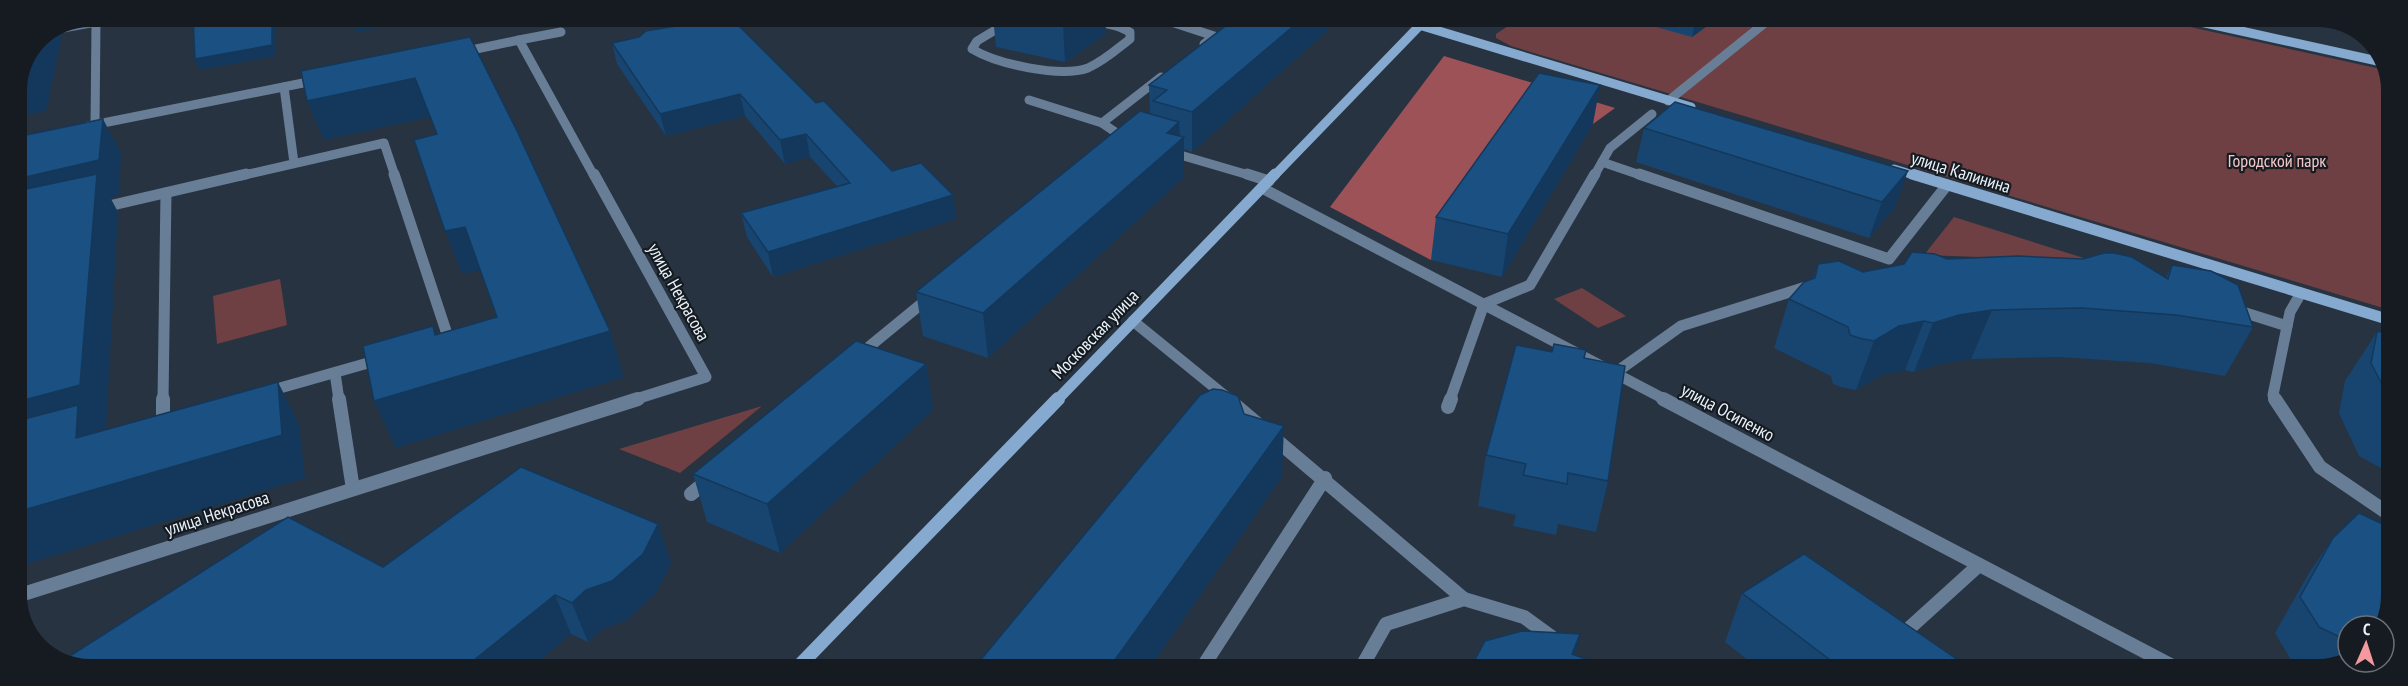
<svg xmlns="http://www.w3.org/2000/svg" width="2408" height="686" font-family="'PT Sans Narrow',sans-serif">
	<rect width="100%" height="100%" fill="#273341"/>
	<g fill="#6e4043">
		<path d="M1520 18 2154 19 2385 70 2391 85 2390 310 1511 46 1496 38V34Z"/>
		<path d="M1954 217 2093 261 1924 255Z"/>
		<path d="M280 279 287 325 217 344 213 296Z"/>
		<path d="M1582 288 1626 316 1598 328 1554 299Z"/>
		<path d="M762 406 680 473 619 449Z"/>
	</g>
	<path fill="#9d5258" d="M1444 56 1615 108 1593 124 1533 112 1431 260 1330 207Z"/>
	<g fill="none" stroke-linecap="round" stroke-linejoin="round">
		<g stroke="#687e96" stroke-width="9">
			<path d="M1159 18 1214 36 1204 44"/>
			<path d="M96 22 138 17"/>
			<path d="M1007 23 977 41 972 49C997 64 1060 78 1088 68 1104 61 1117 49 1130 39V32L1117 26 1090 20"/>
			<path d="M1117 26 1137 18"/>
			<path d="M63 28 96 22 95 125"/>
			<path d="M519 40 561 32"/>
			<path d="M284 87 294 163"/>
			<path d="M1029 100 1102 123 1127 140"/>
			<path d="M1668 101 1771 18"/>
			<path d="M1102 123 1161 77"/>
			<path d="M1170 152 1252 176"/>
			<path d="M1602 162 1643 176"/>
			<path d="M240 176 384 143 395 176"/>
			<path d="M1594 176 1610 148 1652 114"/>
		</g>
		<g stroke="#687e96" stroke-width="11">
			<path d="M394 174 449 340 442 342"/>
			<path d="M1247 174 1269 181"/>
			<path d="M1639 174 1889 259 1947 185"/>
			<path d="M100 208 246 174"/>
			<path d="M2233 309 2287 326"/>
			<path d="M1133 321 1230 400"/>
			<path d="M859 355 931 296"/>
			<path d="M335 373 339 400"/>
			<path d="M1615 373 1681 326 1812 285"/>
			<path d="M266 392 382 359"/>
			<path d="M163 400 166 193"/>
			<path d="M1450 400 1484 304 1530 285 1595 174"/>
			<path d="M2276 400 2273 395 2290 312 2301 293"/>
		</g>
		<g stroke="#687e96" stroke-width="14">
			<path d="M163 399V422L171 419"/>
			<path d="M339 399 353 489"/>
			<path d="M1228 399 1464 599"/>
			<path d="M2275 399 2320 467 2389 514"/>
			<path d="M1448 407 1451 399"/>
			<path d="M691 494 709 479"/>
			<path d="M1904 633 1979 565"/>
			<path d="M1202 668 1325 478"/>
			<path d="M1361 668 1386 624 1464 599 1524 617 1557 641"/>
		</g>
		<g stroke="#687e96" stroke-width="9">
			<path d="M462 52 519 40 594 176"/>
			<path d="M88 126 318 80"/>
		</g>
		<g stroke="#687e96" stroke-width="11">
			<path d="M594 174 706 377 633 400"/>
			<path d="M1262 188 1666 400"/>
		</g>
		<g stroke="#687e96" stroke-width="14">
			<path d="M1663 399 2178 669"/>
			<path d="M17 596 638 399"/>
		</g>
		<g stroke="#86a9cf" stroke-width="9">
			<path d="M2187 19 2382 62"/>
			<path d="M1419 25 1691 107"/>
			<path d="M1894 169 1917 176"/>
			<path d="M1274 176 1427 18"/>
		</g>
		<g stroke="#86a9cf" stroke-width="11">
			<path d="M1912 174 2390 320"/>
			<path d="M1057 400 1275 174"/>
		</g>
		<path stroke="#86a9cf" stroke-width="14" d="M797 668 1058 399"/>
	</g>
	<g fill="#174570">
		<path d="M993 17 1105 18 1106 34 1065 62 996 47Z"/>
		<path d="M1236 18H1329L1328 30 1192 152 1184 149V177L988 358 923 336 916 292 1150 114 1149 85Z"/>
		<path d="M1624 18H1718L1692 37Z"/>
		<path d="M612 43 816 103 892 171 953 195 956 219 773 277 747 237 741 213 837 186 810 157 785 164 745 116 666 136 617 64Z"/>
		<path d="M1593 124 1502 277 1431 260 1436 217Z"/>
		<path d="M1644 128 1895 207 1869 238 1636 162Z"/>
		<path d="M1947 259 2166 277 2172 265 2253 327 2225 376 2150 363 2059 357 1971 359 1939 364 1914 372 1905 370 1881 375 1856 390 1841 387 1833 384 1831 376 1774 348 1789 299 1813 279 1818 264 1863 272Z"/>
		<path d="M2390 330V473L2359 456 2339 413 2345 381 2377 332Z"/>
		<path d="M1584 358 1608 481 1596 532 1558 524 1556 535 1513 526 1516 515 1478 506 1486 455Z"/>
		<path d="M926 364 933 410 780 553 707 522 693 474Z"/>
		<path d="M658 524 671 563 656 593 627 620 602 629 588 642 571 634 531 668 71 667 383 567Z"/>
		<path d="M2333 538 2348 626V659L2318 669H2307L2293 663 2275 633 2309 573Z"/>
		<path d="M1742 593 1971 669H1759L1725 642Z"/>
	</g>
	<g fill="#13385b">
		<path d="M272 17H276V56L200 70 195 59Z"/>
		<path d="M350 17H439L356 32Z"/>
		<path d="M1072 18H1105L1106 34 1065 62 1063 24Z"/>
		<path d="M1303 18H1329L1328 30 1192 152V112Z"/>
		<path d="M1696 18H1718L1692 37Z"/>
		<path d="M59 29 62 35 46 111 17 117 16 90 38 38Z"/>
		<path d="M415 78 430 117 324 140 307 101Z"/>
		<path d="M1600 85 1593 124 1502 277 1508 234Z"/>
		<path d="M740 94 745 116 666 136 660 114Z"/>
		<path d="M103 119 121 153 119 195 110 197 118 212 106 428 95 431 105 448 17 453V179Z"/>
		<path d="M1179 122 1180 140 1184 137V177L988 358 983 313 1167 133Z"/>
		<path d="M806 134 810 157 785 164 780 140Z"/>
		<path d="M1908 171 1895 207 1869 238 1882 202Z"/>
		<path d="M953 195 956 219 773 277 768 252Z"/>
		<path d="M465 227 481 270 462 274 445 231Z"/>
		<path d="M1992 310 1971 359 1939 364 1914 372 1933 323 1959 315Z"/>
		<path d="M1924 321 1905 370 1881 375 1856 390 1874 341 1899 326Z"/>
		<path d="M433 326 452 371 610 331 624 377 396 448 374 401 435 335Z"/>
		<path d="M926 364 933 410 780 553 767 504Z"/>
		<path d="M278 382 299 424 305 478 17 567V512Z"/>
		<path d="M1284 426 1282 477 1150 668H1109Z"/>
		<path d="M658 524 671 563 656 593 627 620 602 629 588 642 572 603Z"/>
		<path d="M555 595 571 634 531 668H464Z"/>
		<path d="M1580 634 1572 669V654Z"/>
	</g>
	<g fill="#1b5082" stroke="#13385b" stroke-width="1.5">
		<path d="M193 17H272V45L195 59Z"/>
		<path d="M730 17 816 103 824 101 892 171 921 163 953 195 768 252 741 213 850 183 806 134 780 140 740 94 660 114 612 43 639 37 646 31Z"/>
		<path d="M1034 18H1072L1063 24Z"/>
		<path d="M1236 18H1303L1192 112 1153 101 1167 90 1149 85Z"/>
		<path d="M470 37 517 131 610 331 374 401 363 346 433 326 435 335 497 317 465 227 445 231 414 140 437 134 415 78 307 101 301 71Z"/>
		<path d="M1539 73 1600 85 1508 234 1436 217Z"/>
		<path d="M1675 102 1908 171 1882 202 1644 128Z"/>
		<path d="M1140 111 1179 122 1167 133 1184 137 983 313 916 292Z"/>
		<path d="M103 119 99 160 17 179V137Z"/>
		<path d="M97 174 80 385 17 402V191Z"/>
		<path d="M1912 252 1935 254 1947 259 2018 256 2083 259 2104 253H2114L2132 257 2168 279 2172 265 2211 271 2238 285 2253 327 2176 315 2082 308 1992 310 1959 315 1933 323 1924 321 1899 326 1874 341 1859 338 1850 335 1848 327 1789 299 1804 282 1815 278 1818 264 1839 261 1863 272 1904 264Z"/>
		<path d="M2390 330V400L2371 363 2377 332Z"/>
		<path d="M856 341 926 364 767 504 693 474Z"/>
		<path d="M1554 344 1586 350 1584 358 1625 366 1608 481 1568 473 1567 484 1523 475 1526 464 1486 455 1516 345 1552 352Z"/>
		<path d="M278 382 282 435 17 512V421L78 405 76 438Z"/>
		<path d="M1213 389 1222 390 1238 396 1244 414 1284 426 1109 668H974L1200 395Z"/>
		<path d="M521 467 658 524 643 554 612 581 586 590 572 603 555 595 464 668 71 667 62 661 288 517 383 567Z"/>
		<path d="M2359 513 2389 527V615L2381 626H2348V641L2319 627 2300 597 2333 538Z"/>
		<path d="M1804 554 1971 669H1842L1742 593Z"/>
		<path d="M1522 631 1580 634 1572 654 1613 669H1470L1485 641Z"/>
	</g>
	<g text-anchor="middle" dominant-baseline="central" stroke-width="4.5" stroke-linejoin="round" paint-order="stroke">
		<g font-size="18" fill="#f5c8c9" stroke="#151b21">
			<text x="2277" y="160">Городской парк</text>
		</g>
		<g font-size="18" fill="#eaf3fb" stroke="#151b21">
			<text transform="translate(1961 172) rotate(17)">улица Калинина</text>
			<text transform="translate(679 292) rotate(61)">улица Некрасова</text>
			<text transform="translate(1095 334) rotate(-46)">Московская улица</text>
			<text transform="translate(1728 412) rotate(28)">улица Осипенко</text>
			<text transform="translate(217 513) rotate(-18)">улица Некрасова</text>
		</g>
	</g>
	<path d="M0 0H2408V686H0ZM90 27H2318A63 63 0 0 1 2381 90V596A63 63 0 0 1 2318 659H90A63 63 0 0 1 27 596V90A63 63 0 0 1 90 27Z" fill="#151b21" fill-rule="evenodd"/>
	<g transform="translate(2366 644) rotate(3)"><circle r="28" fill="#151b21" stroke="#6a7178" stroke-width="1.5"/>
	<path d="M0-4.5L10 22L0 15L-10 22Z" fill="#f49a9f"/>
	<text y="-9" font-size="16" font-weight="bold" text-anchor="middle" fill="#eaf3fb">С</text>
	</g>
</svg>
